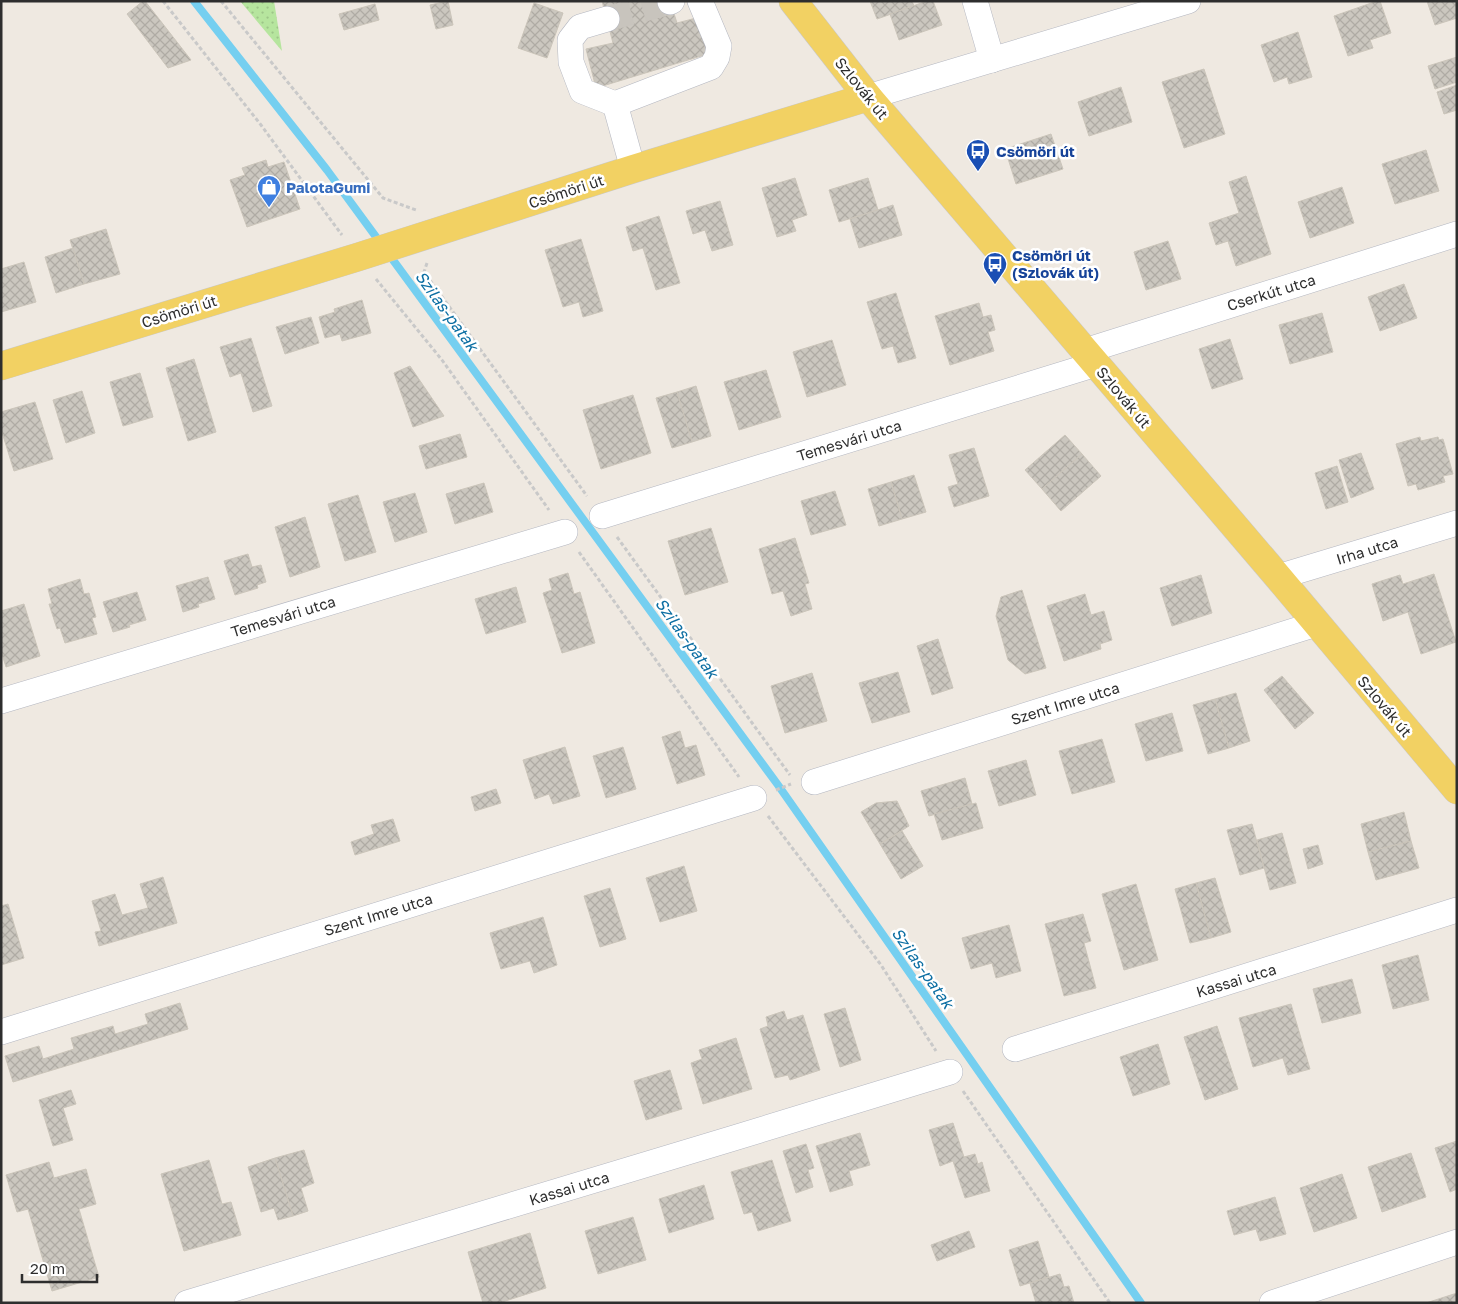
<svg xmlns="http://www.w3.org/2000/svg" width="1458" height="1304" font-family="'Golos Text',sans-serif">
	<defs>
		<pattern id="grass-dots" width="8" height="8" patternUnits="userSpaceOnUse" patternTransform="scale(1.25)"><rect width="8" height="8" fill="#b6e59e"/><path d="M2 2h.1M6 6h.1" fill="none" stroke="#9dc588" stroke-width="1.8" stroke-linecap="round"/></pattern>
		<pattern id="building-cross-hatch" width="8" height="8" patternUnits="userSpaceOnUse" patternTransform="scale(1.25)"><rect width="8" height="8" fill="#cbc7bf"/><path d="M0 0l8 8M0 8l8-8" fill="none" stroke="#afaba4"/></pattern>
	</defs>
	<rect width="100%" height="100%" fill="#efe9e1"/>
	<path fill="url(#grass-dots)" d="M240 1H274L282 51Z"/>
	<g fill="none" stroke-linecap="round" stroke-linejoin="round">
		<path stroke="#75cff0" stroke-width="8" d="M194 1 327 170 778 785 1141 1303"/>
	</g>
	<g fill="url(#building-cross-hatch)" stroke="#cbc5ba">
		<path d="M143 1H145L191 60 168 68 127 14Z"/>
		<path d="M448 1 453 25 436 29 430 5Z"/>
		<path d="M602 1H670L677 23 700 17 711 53 596 88 586 49 613 43Z"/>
		<path d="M870 1H912L914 6 877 19Z"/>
		<path d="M927 1H933L942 25 899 40 890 14Z"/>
		<path d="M1377 1H1380L1391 33 1370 40 1373 48 1348 56 1334 16Z"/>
		<path d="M1427 1H1457V18L1435 25Z"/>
		<path d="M534 3 563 13 547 58 518 48Z"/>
		<path d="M375 4 379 20 344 30 339 14Z"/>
		<path d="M1298 32 1312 77 1289 84 1287 77 1274 82 1261 45Z"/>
		<path d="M1457 57V82L1435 89 1428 66Z"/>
		<path d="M1204 69 1225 134 1184 148 1162 82Z"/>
		<path d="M1457 85V110L1444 114 1437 92Z"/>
		<path d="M1121 87 1132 122 1089 136 1078 102Z"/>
		<path d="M1051 134 1063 169 1016 184 1005 149Z"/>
		<path d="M1426 150 1439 191 1395 204 1382 164Z"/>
		<path d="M266 160 268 167 284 162 300 209 247 227 230 180 245 175 242 168Z"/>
		<path d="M1246 176 1271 254 1236 266 1228 241 1216 245 1209 223 1239 213 1229 182Z"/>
		<path d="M795 178 807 215 792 220 796 231 777 237 762 188Z"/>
		<path d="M868 178 878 210 839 222 829 190Z"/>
		<path d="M1342 187 1354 223 1310 238 1298 202Z"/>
		<path d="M720 201 733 245 712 251 705 230 693 234 686 211Z"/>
		<path d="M893 205 902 235 859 248 850 219Z"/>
		<path d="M659 216 680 283 656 290 643 248 633 251 626 227Z"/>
		<path d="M106 229 120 274 84 284 70 240Z"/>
		<path d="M581 239 603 311 583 317 579 302 563 307 545 250Z"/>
		<path d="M1168 241 1181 279 1146 290 1134 252Z"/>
		<path d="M73 248 84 284 56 293 45 257Z"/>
		<path d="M24 262 36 302 1 312V269Z"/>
		<path d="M1404 284 1417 318 1380 331 1368 297Z"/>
		<path d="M896 293 916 358 898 363 893 346 882 349 867 302Z"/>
		<path d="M362 300 371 333 342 341 340 334 325 338 319 317 335 312 334 309Z"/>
		<path d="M979 303 983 317 991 315 995 330 988 332 994 351 950 365 935 316Z"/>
		<path d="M1322 313 1333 352 1290 364 1279 325Z"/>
		<path d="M311 317 319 343 285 354 276 327Z"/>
		<path d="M251 338 272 406 253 412 241 373 230 377 220 347Z"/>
		<path d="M1230 339 1243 379 1212 389 1199 349Z"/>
		<path d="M832 340 846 385 807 397 793 352Z"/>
		<path d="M194 359 216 432 188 441 166 368Z"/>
		<path d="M410 366 444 416 413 427 394 373Z"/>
		<path d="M766 370 781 417 739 430 724 382Z"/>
		<path d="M140 373 153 417 123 426 110 382Z"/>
		<path d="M696 386 711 436 692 442 677 392Z"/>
		<path d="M82 391 95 433 66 443 53 400Z"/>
		<path d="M677 392 692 442 672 448 656 398Z"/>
		<path d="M633 395 651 453 601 469 583 410Z"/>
		<path d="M35 402 53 459 14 471 1 429V412Z"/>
		<path d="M460 434 467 457 426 469 419 446Z"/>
		<path d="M1065 435 1082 454 1042 489 1025 470Z"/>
		<path d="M1420 437 1421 441 1438 437 1439 440 1443 439 1453 474 1443 476 1445 482 1418 490 1416 484 1408 486 1396 444Z"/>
		<path d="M974 448 989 496 954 507 948 487 958 484 949 455Z"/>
		<path d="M1361 453 1374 489 1351 498 1339 460Z"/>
		<path d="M1082 454 1101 476 1061 511 1042 489Z"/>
		<path d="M1337 466 1348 502 1326 509 1315 473Z"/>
		<path d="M914 475 926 512 902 519 891 482Z"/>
		<path d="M891 482 902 519 879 526 868 489Z"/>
		<path d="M484 483 493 512 455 524 446 494Z"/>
		<path d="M835 491 846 525 811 535 801 501Z"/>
		<path d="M415 493 427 532 395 542 383 502Z"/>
		<path d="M358 495 376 552 345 561 328 504Z"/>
		<path d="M305 517 320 567 290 577 275 527Z"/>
		<path d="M711 528 728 582 685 595 668 541Z"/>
		<path d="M795 538 809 583 805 584 812 609 791 616 783 591 772 594 759 549Z"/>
		<path d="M248 554 252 567 261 565 266 582 257 585 258 588 235 595 224 561Z"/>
		<path d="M568 573 574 594 580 592 595 643 562 653 543 593 552 590 549 579Z"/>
		<path d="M1434 574 1456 642 1421 654 1408 612 1383 621 1372 584 1400 575 1403 584Z"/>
		<path d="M1201 575 1212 613 1172 626 1160 588Z"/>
		<path d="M208 577 215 599 198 604 199 607 183 612 176 586Z"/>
		<path d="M80 579 84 594 89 593 96 617 92 618 97 634 65 643 60 628 57 629 49 604H52L48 589Z"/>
		<path d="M516 587 526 622 486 634 475 599Z"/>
		<path d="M1022 590 1046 668 1025 674 1008 660 996 616 1001 597Z"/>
		<path d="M137 592 146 620 129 625 130 627 113 632 103 602Z"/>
		<path d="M1085 594 1091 615 1104 611 1112 640 1100 644 1101 649 1064 661 1047 606Z"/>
		<path d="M24 604 40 656 6 667 1 651V611Z"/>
		<path d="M938 639 953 688 932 695 917 646Z"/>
		<path d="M898 672 910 712 872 723 859 683Z"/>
		<path d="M812 673 827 721 785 733 771 686Z"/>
		<path d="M1282 676 1314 713 1295 729 1264 690Z"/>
		<path d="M1236 693 1250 741 1229 748 1215 699Z"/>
		<path d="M1215 699 1229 748 1208 754 1193 705Z"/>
		<path d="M1172 713 1183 751 1146 761 1135 724Z"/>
		<path d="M680 731 685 748 696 745 705 775 677 784 662 737Z"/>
		<path d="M1102 739 1115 782 1072 794 1059 751Z"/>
		<path d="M565 747 580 796 553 804 549 794 535 799 523 760Z"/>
		<path d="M623 747 636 789 606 798 593 756Z"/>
		<path d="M1026 760 1036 795 999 806 988 771Z"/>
		<path d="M965 778 972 804 929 816 921 791Z"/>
		<path d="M496 789 501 803 475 811 471 797Z"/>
		<path d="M897 801 909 826 880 844 861 812 876 803Z"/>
		<path d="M976 803 983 828 942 840 934 814Z"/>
		<path d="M1404 812 1411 841 1368 852 1361 824Z"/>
		<path d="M393 819 400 841 355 855 351 842 374 834 371 825Z"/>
		<path d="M1252 824 1264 868 1240 875 1227 830Z"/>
		<path d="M902 831 923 866 901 879 880 844Z"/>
		<path d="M1282 833 1296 883 1270 890 1257 840Z"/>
		<path d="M1411 841 1419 868 1376 880 1368 852Z"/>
		<path d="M1318 845 1323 864 1308 869 1303 849Z"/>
		<path d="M684 866 697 911 660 922 646 878Z"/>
		<path d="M163 877 177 923 99 946 95 932 101 931 92 901 115 894 122 915 148 908 140 884Z"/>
		<path d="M1215 878 1231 932 1211 938 1196 883Z"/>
		<path d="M1196 883 1211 938 1190 943 1175 889Z"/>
		<path d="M1136 884 1158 960 1124 970 1102 894Z"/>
		<path d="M610 888 626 939 600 947 584 896Z"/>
		<path d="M8 904 24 958 1 965V906Z"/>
		<path d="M1083 914 1091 941 1084 943 1096 988 1064 996 1045 924Z"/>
		<path d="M543 917 557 965 534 973 530 961 501 969 490 933Z"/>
		<path d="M1009 925 1021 971 996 978 992 963 971 969 962 938Z"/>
		<path d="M1418 955 1429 1000 1393 1009 1382 965Z"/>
		<path d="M1352 979 1361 1013 1322 1023 1313 989Z"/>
		<path d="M180 1003 188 1029 13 1082 5 1056 39 1046 43 1059 74 1049 71 1038 113 1026 115 1034 148 1024 145 1014Z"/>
		<path d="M1291 1004 1310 1069 1288 1075 1283 1058 1253 1067 1239 1018Z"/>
		<path d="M845 1008 861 1060 840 1067 824 1014Z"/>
		<path d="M784 1011 787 1020 803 1015 820 1070 790 1080 788 1075 775 1078 760 1029 768 1026 766 1017Z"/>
		<path d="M1217 1026 1238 1089 1205 1100 1184 1037Z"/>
		<path d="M736 1038 752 1089 703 1104 691 1063 702 1059 699 1050Z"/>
		<path d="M1158 1044 1170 1084 1133 1096 1120 1057Z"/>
		<path d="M670 1070 682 1109 646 1120 634 1081Z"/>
		<path d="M71 1090 76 1104 63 1108 73 1140 53 1146 39 1100Z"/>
		<path d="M953 1123 964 1157 975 1154 978 1164 982 1162 990 1191 965 1198 953 1161 940 1166 929 1130Z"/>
		<path d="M860 1133 870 1165 849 1171 853 1185 830 1192 816 1146Z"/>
		<path d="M1457 1141V1189L1450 1192 1435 1148Z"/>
		<path d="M806 1144 814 1168 808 1170 813 1187 796 1193 783 1151Z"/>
		<path d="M304 1150 314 1183 301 1188 308 1211 293 1216 275 1158Z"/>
		<path d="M1411 1153 1426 1197 1382 1212 1368 1167Z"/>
		<path d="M275 1158 293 1216 278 1220 274 1208 261 1212 248 1167Z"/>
		<path d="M209 1160 222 1204 231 1202 241 1235 184 1251 161 1174Z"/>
		<path d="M772 1160 791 1221 758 1231 752 1212 744 1214 731 1172Z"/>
		<path d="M49 1162 54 1178 86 1169 96 1204 79 1209 99 1277 52 1291 28 1209 17 1212 6 1175Z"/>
		<path d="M1342 1174 1357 1218 1314 1232 1300 1188Z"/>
		<path d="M704 1185 714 1219 669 1233 659 1199Z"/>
		<path d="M1275 1197 1286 1234 1260 1241 1256 1229 1234 1235 1227 1211Z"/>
		<path d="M633 1217 646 1260 598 1274 585 1231Z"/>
		<path d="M969 1231 975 1247 937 1261 931 1245Z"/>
		<path d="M530 1233 546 1288 499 1303H483L468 1252Z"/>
		<path d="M1038 1241 1049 1277 1020 1286 1009 1250Z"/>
		<path d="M1060 1274 1064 1287 1069 1286 1074 1303H1036L1030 1283Z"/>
		<path d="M1457 1293V1303H1426Z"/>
	</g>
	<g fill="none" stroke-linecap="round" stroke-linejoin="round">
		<path stroke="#c8c4bd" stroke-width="25" stroke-dasharray="25 12" stroke-linecap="butt" d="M607 19 670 2"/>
		<g stroke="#b4b7c1" stroke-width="26">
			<g id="minor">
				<path d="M975 1 992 60"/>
				<path d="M670 2 672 1"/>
				<path d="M607 19 580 27 570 40 571 62 582 91 615 104"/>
				<path d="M868 97 1188 1"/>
				<path d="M633 169 615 104 711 67 717 57 719 46 700 1"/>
				<path d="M1085 351 1457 234"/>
				<path d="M602 516 1096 364"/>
				<path d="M1278 577 1457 523"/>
				<path d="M1 701 565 532"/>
				<path d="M814 782 1316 624"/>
				<path d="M1 1032 754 798"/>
				<path d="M1015 1049 1457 910"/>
				<path d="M187 1303 734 1138 950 1072"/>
				<path d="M1272 1303 1457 1242"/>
			</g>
		</g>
		<g stroke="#c9c9c9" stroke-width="29">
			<g id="major">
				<path d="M793 1 868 97 1278 577 1457 790"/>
				<path d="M1 366 358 257 633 169 868 97"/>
			</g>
		</g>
		<g stroke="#c9c9c9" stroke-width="3" stroke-dasharray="4 2.5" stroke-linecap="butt">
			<path d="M163 1 261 125 342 235"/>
			<path d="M221 1 383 198 416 210"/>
			<path d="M427 263 424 272 587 496"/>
			<path d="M376 279 442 360 549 510"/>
			<path d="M617 537 790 775"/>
			<path d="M579 552 739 777"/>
			<path d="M776 790 791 784"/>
			<path d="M768 816 881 965 936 1051"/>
			<path d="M963 1091 1110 1303"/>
		</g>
		<use href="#minor" stroke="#fff" stroke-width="25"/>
		<use href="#major" stroke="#f2d163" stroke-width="28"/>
	</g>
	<defs>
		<g id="bus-pin" transform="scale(1.25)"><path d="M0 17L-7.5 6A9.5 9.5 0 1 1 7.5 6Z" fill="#1a4fb4" stroke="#fff"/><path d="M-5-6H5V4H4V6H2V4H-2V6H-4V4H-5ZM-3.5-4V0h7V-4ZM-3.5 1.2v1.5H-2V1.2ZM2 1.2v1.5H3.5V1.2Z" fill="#fff"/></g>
		<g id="shop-pin" transform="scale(1.25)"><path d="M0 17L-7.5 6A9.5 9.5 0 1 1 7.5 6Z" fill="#3f7fe0" stroke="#fff"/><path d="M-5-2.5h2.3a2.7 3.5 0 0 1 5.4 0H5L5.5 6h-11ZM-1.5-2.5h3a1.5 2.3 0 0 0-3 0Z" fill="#fff"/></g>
	</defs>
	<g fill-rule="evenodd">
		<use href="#bus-pin" x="978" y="151"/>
		<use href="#shop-pin" x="269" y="187"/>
		<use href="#bus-pin" x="995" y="264"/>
	</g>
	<g text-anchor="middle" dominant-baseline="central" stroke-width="5" stroke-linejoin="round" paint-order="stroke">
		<g font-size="15" fill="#2e2e2e" stroke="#fff">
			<text transform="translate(862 88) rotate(51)">Szlovák út</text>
			<text transform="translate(566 191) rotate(-18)">Csömöri út</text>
			<text transform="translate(1271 292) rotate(-17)">Cserkút utca</text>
			<text transform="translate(179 311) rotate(-17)">Csömöri út</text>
			<text transform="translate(1124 397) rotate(50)">Szlovák út</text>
			<text transform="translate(849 440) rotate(-17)">Temesvári utca</text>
			<text transform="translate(1367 550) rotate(-17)">Irha utca</text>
			<text transform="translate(283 616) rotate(-17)">Temesvári utca</text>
			<text transform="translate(1065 703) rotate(-17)">Szent Imre utca</text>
			<text transform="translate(1385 706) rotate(50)">Szlovák út</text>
			<text transform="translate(378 914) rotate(-17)">Szent Imre utca</text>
			<text transform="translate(1236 980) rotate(-17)">Kassai utca</text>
			<text transform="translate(569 1188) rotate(-17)">Kassai utca</text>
		</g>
		<g font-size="15" font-weight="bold" fill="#164399" stroke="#fff" text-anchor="start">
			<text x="996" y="151">Csömöri út</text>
			<text x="1012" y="255">Csömöri út<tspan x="1012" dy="17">(Szlovák út)</tspan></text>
		</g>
		<g font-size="15" font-weight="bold" fill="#366cbe" stroke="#fff" text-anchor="start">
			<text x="286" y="187">PalotaGumi</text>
		</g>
		<g font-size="16" font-style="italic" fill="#0d6fa3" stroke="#fff">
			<text transform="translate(447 311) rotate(54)">Szilas-patak</text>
			<text transform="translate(687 638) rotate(54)">Szilas-patak</text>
			<text transform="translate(923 968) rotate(55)">Szilas-patak</text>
		</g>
	</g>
	<rect width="1458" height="1304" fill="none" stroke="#2e2e2e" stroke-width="5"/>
	<path d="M22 1274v8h75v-8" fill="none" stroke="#2e2e2e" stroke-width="2.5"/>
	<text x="30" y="1274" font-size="15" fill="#2e2e2e" stroke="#ffffff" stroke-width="4" paint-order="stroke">20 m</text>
</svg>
